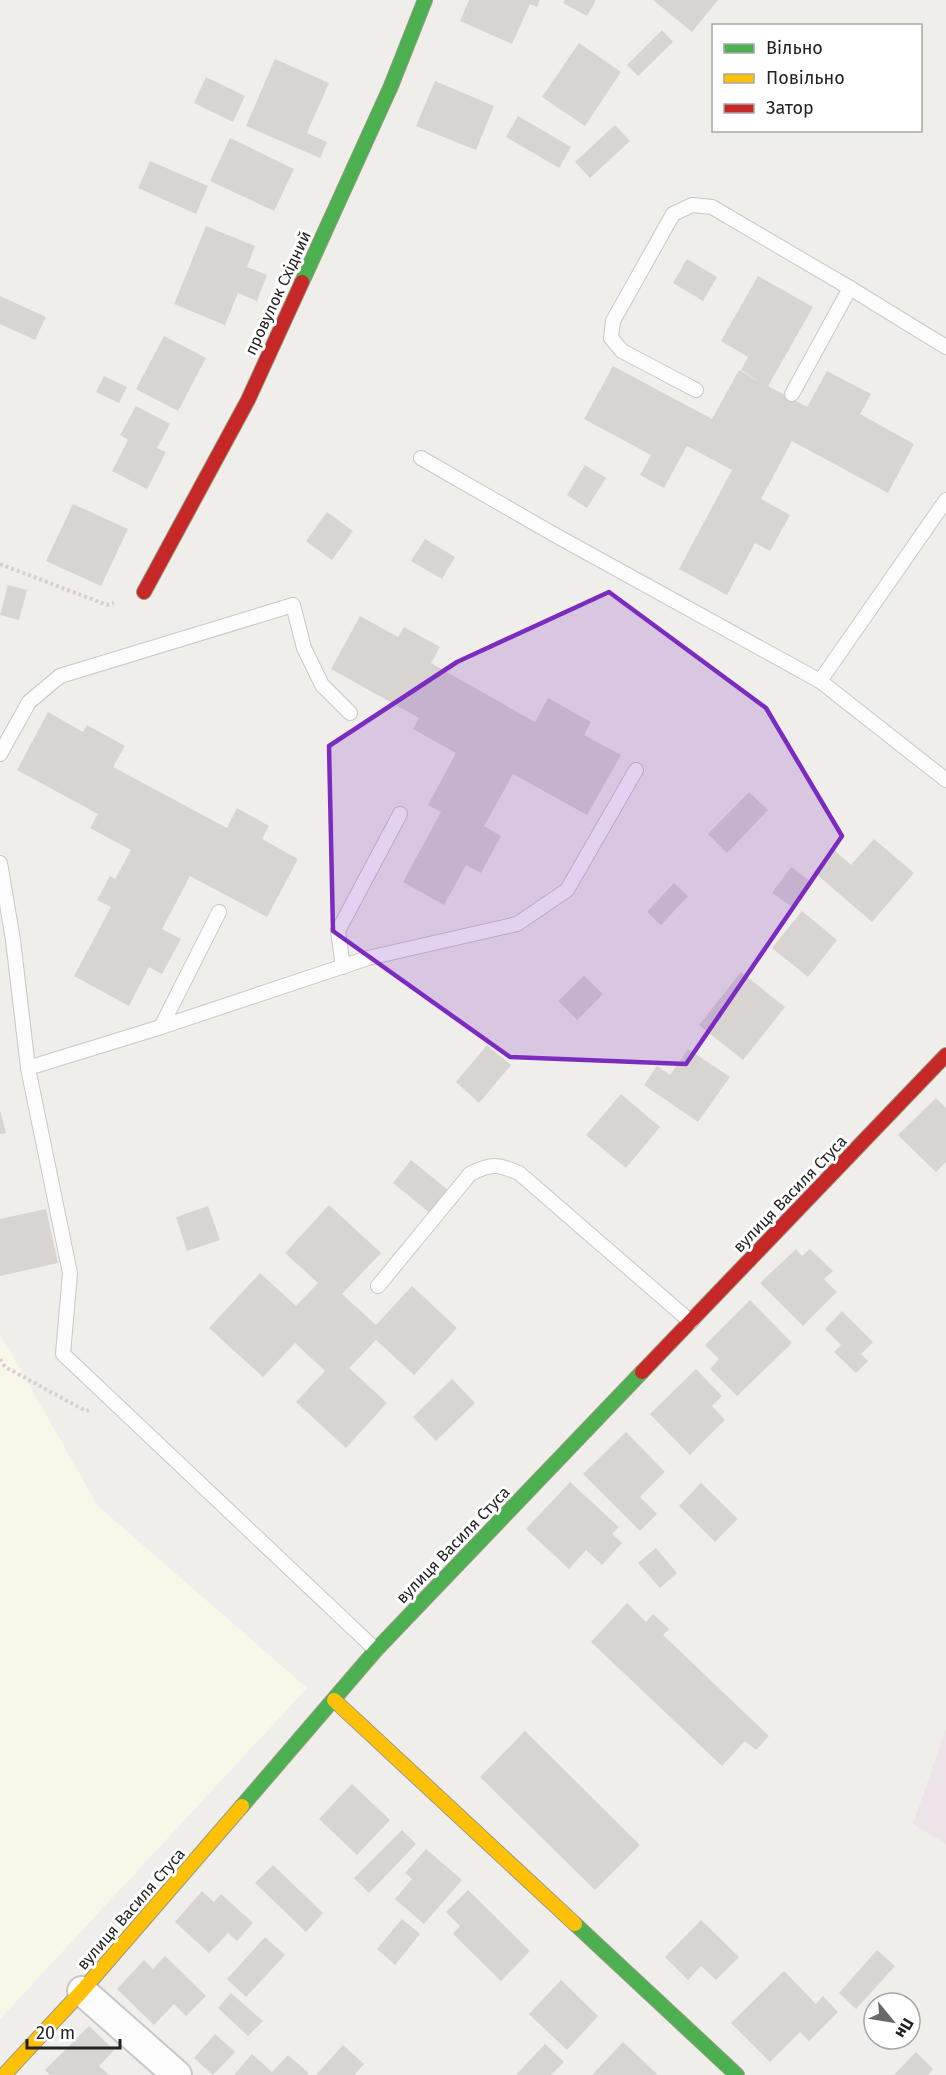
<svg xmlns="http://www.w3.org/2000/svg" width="946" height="2075" font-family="'Fira Sans',sans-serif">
	<rect width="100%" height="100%" fill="#f0eeeb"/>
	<path fill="#ede4e9" d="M946 1729V1844L913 1824Z"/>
	<path fill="#f8f7e8" d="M0 1334 98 1506 307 1688 0 2019Z"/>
	<g fill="#d7d4d2">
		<path d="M469 0H540L537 7 530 4 512 44 460 21Z"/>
		<path d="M565 0H596L587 16 563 3Z"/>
		<path d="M653 0H718L692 32Z"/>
		<path d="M662 30 673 42 638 76 627 65Z"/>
		<path d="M579 43 621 72 585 126 542 97Z"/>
		<path d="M275 59 329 83 307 133 327 142 320 158 246 126Z"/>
		<path d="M206 77 245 96 233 122 194 103Z"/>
		<path d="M435 81 494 106 476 150 416 126Z"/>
		<path d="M518 116 571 147 559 168 506 137Z"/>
		<path d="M615 125 630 141 590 178 575 162Z"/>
		<path d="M230 138 294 169 274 211 210 181Z"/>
		<path d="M150 161 208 186 196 214 138 188Z"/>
		<path d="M206 226 255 246 247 267 267 275 257 301 238 293 225 325 174 304Z"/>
		<path d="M687 259 717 277 703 301 673 283Z"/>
		<path d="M758 276 813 307 768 386 807 407 827 371 871 394 860 414 914 444 888 493 792 441 761 499 790 515 770 551 755 543 727 595 679 569 732 470 687 446 664 488 640 475 651 455 584 419 613 366 712 419 739 370 762 383 741 370 748 357 721 341Z"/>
		<path d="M0 296 46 317 35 340 0 324Z"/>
		<path d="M164 336 206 358 178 411 136 389Z"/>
		<path d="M104 376 127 387 119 403 96 392Z"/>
		<path d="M136 406 170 424 157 448 166 452 147 489 112 471 128 440 120 435Z"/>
		<path d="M585 465 606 478 587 508 567 495Z"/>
		<path d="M73 504 128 529 101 586 46 561Z"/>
		<path d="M327 512 353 531 332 560 306 541Z"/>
		<path d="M425 539 455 557 442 579 411 561Z"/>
		<path d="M8 585 27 590 19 620 0 615Z"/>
		<path d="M360 616 398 637 404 627 440 647 431 663 535 722 548 698 591 722 584 735 621 755 587 815 513 774 484 826 501 836 481 873 466 865 444 905 403 882 441 812 428 805 456 753 413 729 419 718 331 669Z"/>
		<path d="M48 712 83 732 87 725 125 746 113 767 227 828 237 808 269 826 262 839 298 859 267 917 190 876 162 929 181 939 162 974 149 967 129 1006 74 976 111 907 97 900 110 876 115 879 131 850 90 828 98 814 17 770Z"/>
		<path d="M749 792 768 810 727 853 708 834Z"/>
		<path d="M874 839 914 873 872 922 814 872 833 849 851 865Z"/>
		<path d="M791 867 813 883 794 908 772 893Z"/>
		<path d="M674 883 688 896 661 925 647 912Z"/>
		<path d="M802 911 837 940 808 977 772 948Z"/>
		<path d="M741 972 785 1007 743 1060 699 1025Z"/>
		<path d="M584 976 603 994 577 1020 558 1001Z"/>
		<path d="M487 1045 511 1065 479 1103 456 1082Z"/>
		<path d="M688 1049 730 1077 698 1122 644 1085 657 1066 670 1075Z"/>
		<path d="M621 1094 660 1127 626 1168 586 1135Z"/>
		<path d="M936 1098 946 1108V1162L936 1172 898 1135Z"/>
		<path d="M0 1110 6 1133 0 1134Z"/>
		<path d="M411 1160 448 1190 430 1213 393 1183Z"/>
		<path d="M329 1205 381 1253 342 1294 376 1325 412 1286 457 1328 414 1375 376 1340 349 1368 387 1403 346 1448 296 1402 325 1371 295 1343 263 1377 209 1328 260 1273 296 1306 318 1283 285 1253Z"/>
		<path d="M208 1206 220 1240 187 1251 176 1217Z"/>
		<path d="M46 1209 58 1263 0 1276V1219Z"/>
		<path d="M796 1249 802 1256 810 1249 833 1271 824 1279 837 1292 803 1326 760 1283Z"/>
		<path d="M750 1300 792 1343 737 1396 710 1369 719 1359 705 1345Z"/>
		<path d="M842 1311 873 1342 861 1354 868 1361 856 1373 834 1352 841 1345 825 1329Z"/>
		<path d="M696 1369 722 1396 712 1406 725 1420 690 1455 650 1414Z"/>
		<path d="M452 1379 475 1403 436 1441 413 1417Z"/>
		<path d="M626 1432 665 1472 640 1497 657 1514 640 1531 583 1474Z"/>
		<path d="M570 1482 619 1527 612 1534 622 1543 602 1565 586 1550 569 1569 526 1529Z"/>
		<path d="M701 1483 738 1519 715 1542 679 1506Z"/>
		<path d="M656 1548 677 1573 660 1588 638 1563Z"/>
		<path d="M627 1603 646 1622 653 1614 669 1629 663 1635 769 1736 756 1750 745 1741 722 1766 591 1642Z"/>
		<path d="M525 1731 640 1845 595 1890 480 1777Z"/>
		<path d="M352 1784 390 1820 357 1855 319 1819Z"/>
		<path d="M402 1830 416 1844 369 1893 354 1878Z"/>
		<path d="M426 1849 462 1880 424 1924 395 1899 412 1879 405 1873Z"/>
		<path d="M273 1865 323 1913 306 1932 255 1883Z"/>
		<path d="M468 1890 530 1951 501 1981 453 1934 460 1926 446 1912Z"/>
		<path d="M202 1891 214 1902 221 1894 253 1923 237 1941 228 1933 209 1953 175 1922Z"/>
		<path d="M402 1919 420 1934 395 1965 377 1949Z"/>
		<path d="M701 1920 739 1957 716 1980 701 1966 688 1980 665 1957Z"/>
		<path d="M265 1937 285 1955 246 1997 227 1979Z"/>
		<path d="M877 1950 895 1966 856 2009 839 1993Z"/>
		<path d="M165 1956 206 1996 186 2016 174 2004 154 2025 117 1989 144 1960 153 1969Z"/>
		<path d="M784 1971 816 2004 823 1996 838 2012 809 2041 800 2032 770 2062 731 2023Z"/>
		<path d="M561 1980 598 2016 567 2050 529 2014Z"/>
		<path d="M231 1993 263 2021 248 2036 218 2008Z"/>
		<path d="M89 2026 114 2050 99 2066 109 2075H50L45 2070Z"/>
		<path d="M215 2034 235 2052 213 2075 194 2058Z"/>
		<path d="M623 2042 658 2075H592Z"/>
		<path d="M545 2044 564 2062 551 2075H516Z"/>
		<path d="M343 2045 364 2064 354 2075H316Z"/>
		<path d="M916 2052 933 2069 928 2075H894Z"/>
		<path d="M252 2054 272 2072 288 2055 309 2073 307 2075H234Z"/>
	</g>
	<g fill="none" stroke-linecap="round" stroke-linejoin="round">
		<g stroke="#c9c8c7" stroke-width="16">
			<g id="lane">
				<path d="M696 390 622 351 611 338 613 321 673 214 692 205 712 207 850 288 946 347"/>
				<path d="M792 394 850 288"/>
				<path d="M421 458 555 535 820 681 946 780"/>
				<path d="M820 681 946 500"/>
				<path d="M0 754 29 702 60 676 293 605 304 648 322 685 350 713"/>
				<path d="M0 863 13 940 28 1068 70 1273 63 1354 376 1650"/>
				<path d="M343 967 338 931 400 814"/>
				<path d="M161 1027 219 912"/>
				<path d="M28 1068 161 1027 368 958 517 924 567 890 636 770"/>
				<path d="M378 1286 470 1174C491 1163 498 1164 519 1173L691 1322"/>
			</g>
		</g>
		<g stroke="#c9c8c7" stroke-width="32">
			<path id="street" d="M82 1991 177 2075"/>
		</g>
		<g stroke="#999a82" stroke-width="16">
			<g id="fast">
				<path d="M302 282 391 86 425 0"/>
				<path d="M242 1806 376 1650 642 1372"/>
				<path d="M575 1924 737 2075"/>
			</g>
		</g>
		<g stroke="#999a82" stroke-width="16">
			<g id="slow">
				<path d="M334 1700 575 1924"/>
				<path d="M4 2075 82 1991 242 1806"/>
			</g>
		</g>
		<g stroke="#999a82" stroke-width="16">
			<g id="jam">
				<path d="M144 592 248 400 302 282"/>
				<path d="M642 1372 946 1055"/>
			</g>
		</g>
		<g stroke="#dccecd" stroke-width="4" stroke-dasharray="3 3" stroke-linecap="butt">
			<path d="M0 564 107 605 114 603"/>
			<path d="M0 1359 5 1367 86 1411 89 1410"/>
		</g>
		<use href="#lane" stroke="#fdfcfc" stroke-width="14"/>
		<use href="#street" stroke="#fdfcfc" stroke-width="28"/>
		<use href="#fast" stroke="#4caf50" stroke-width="14"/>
		<use href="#slow" stroke="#ffc107" stroke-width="14"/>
		<use href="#jam" stroke="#c62828" stroke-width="14"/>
	</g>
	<path fill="#7b2cbf" fill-opacity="0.2" stroke="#7b2cbf" stroke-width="4.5" stroke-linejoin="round" d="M609 592 766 708 842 836 686 1064 510 1057 333 931 329 746 457 662Z"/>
	<g text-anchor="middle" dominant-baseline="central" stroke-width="6" stroke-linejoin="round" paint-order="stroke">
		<g font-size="16" fill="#222" stroke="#fff">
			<text transform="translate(278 293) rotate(-65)">провулок Східний</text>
			<text transform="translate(790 1194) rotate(-46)">вулиця Василя Стуса</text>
			<text transform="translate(453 1545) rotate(-46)">вулиця Василя Стуса</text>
			<text transform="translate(131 1909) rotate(-49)">вулиця Василя Стуса</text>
		</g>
	</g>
	<rect x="712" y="24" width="210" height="108" fill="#ffffff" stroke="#a7a7a7" stroke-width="1.5"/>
	<rect x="724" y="44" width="30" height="9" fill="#4caf50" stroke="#a7a7a7" stroke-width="1.5"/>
	<text x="766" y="54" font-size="18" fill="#222222">Вільно</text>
	<rect x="724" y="74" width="30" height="9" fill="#ffc107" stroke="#a7a7a7" stroke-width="1.5"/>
	<text x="766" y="84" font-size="18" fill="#222222">Повільно</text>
	<rect x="724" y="104" width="30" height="9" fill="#c62828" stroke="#a7a7a7" stroke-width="1.5"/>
	<text x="766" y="114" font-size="18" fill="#222222">Затор</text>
	<g transform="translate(892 2021) rotate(120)"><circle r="28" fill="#ffffff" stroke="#a7a7a7" stroke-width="1.5"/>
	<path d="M0-4.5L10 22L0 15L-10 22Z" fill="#6a6968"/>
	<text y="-9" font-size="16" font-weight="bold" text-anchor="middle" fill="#222222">Пн</text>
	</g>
	<path d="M27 2039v9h93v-9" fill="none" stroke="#222222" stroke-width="3"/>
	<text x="36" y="2039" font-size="18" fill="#222222" stroke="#ffffff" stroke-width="4.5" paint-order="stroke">20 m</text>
</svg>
